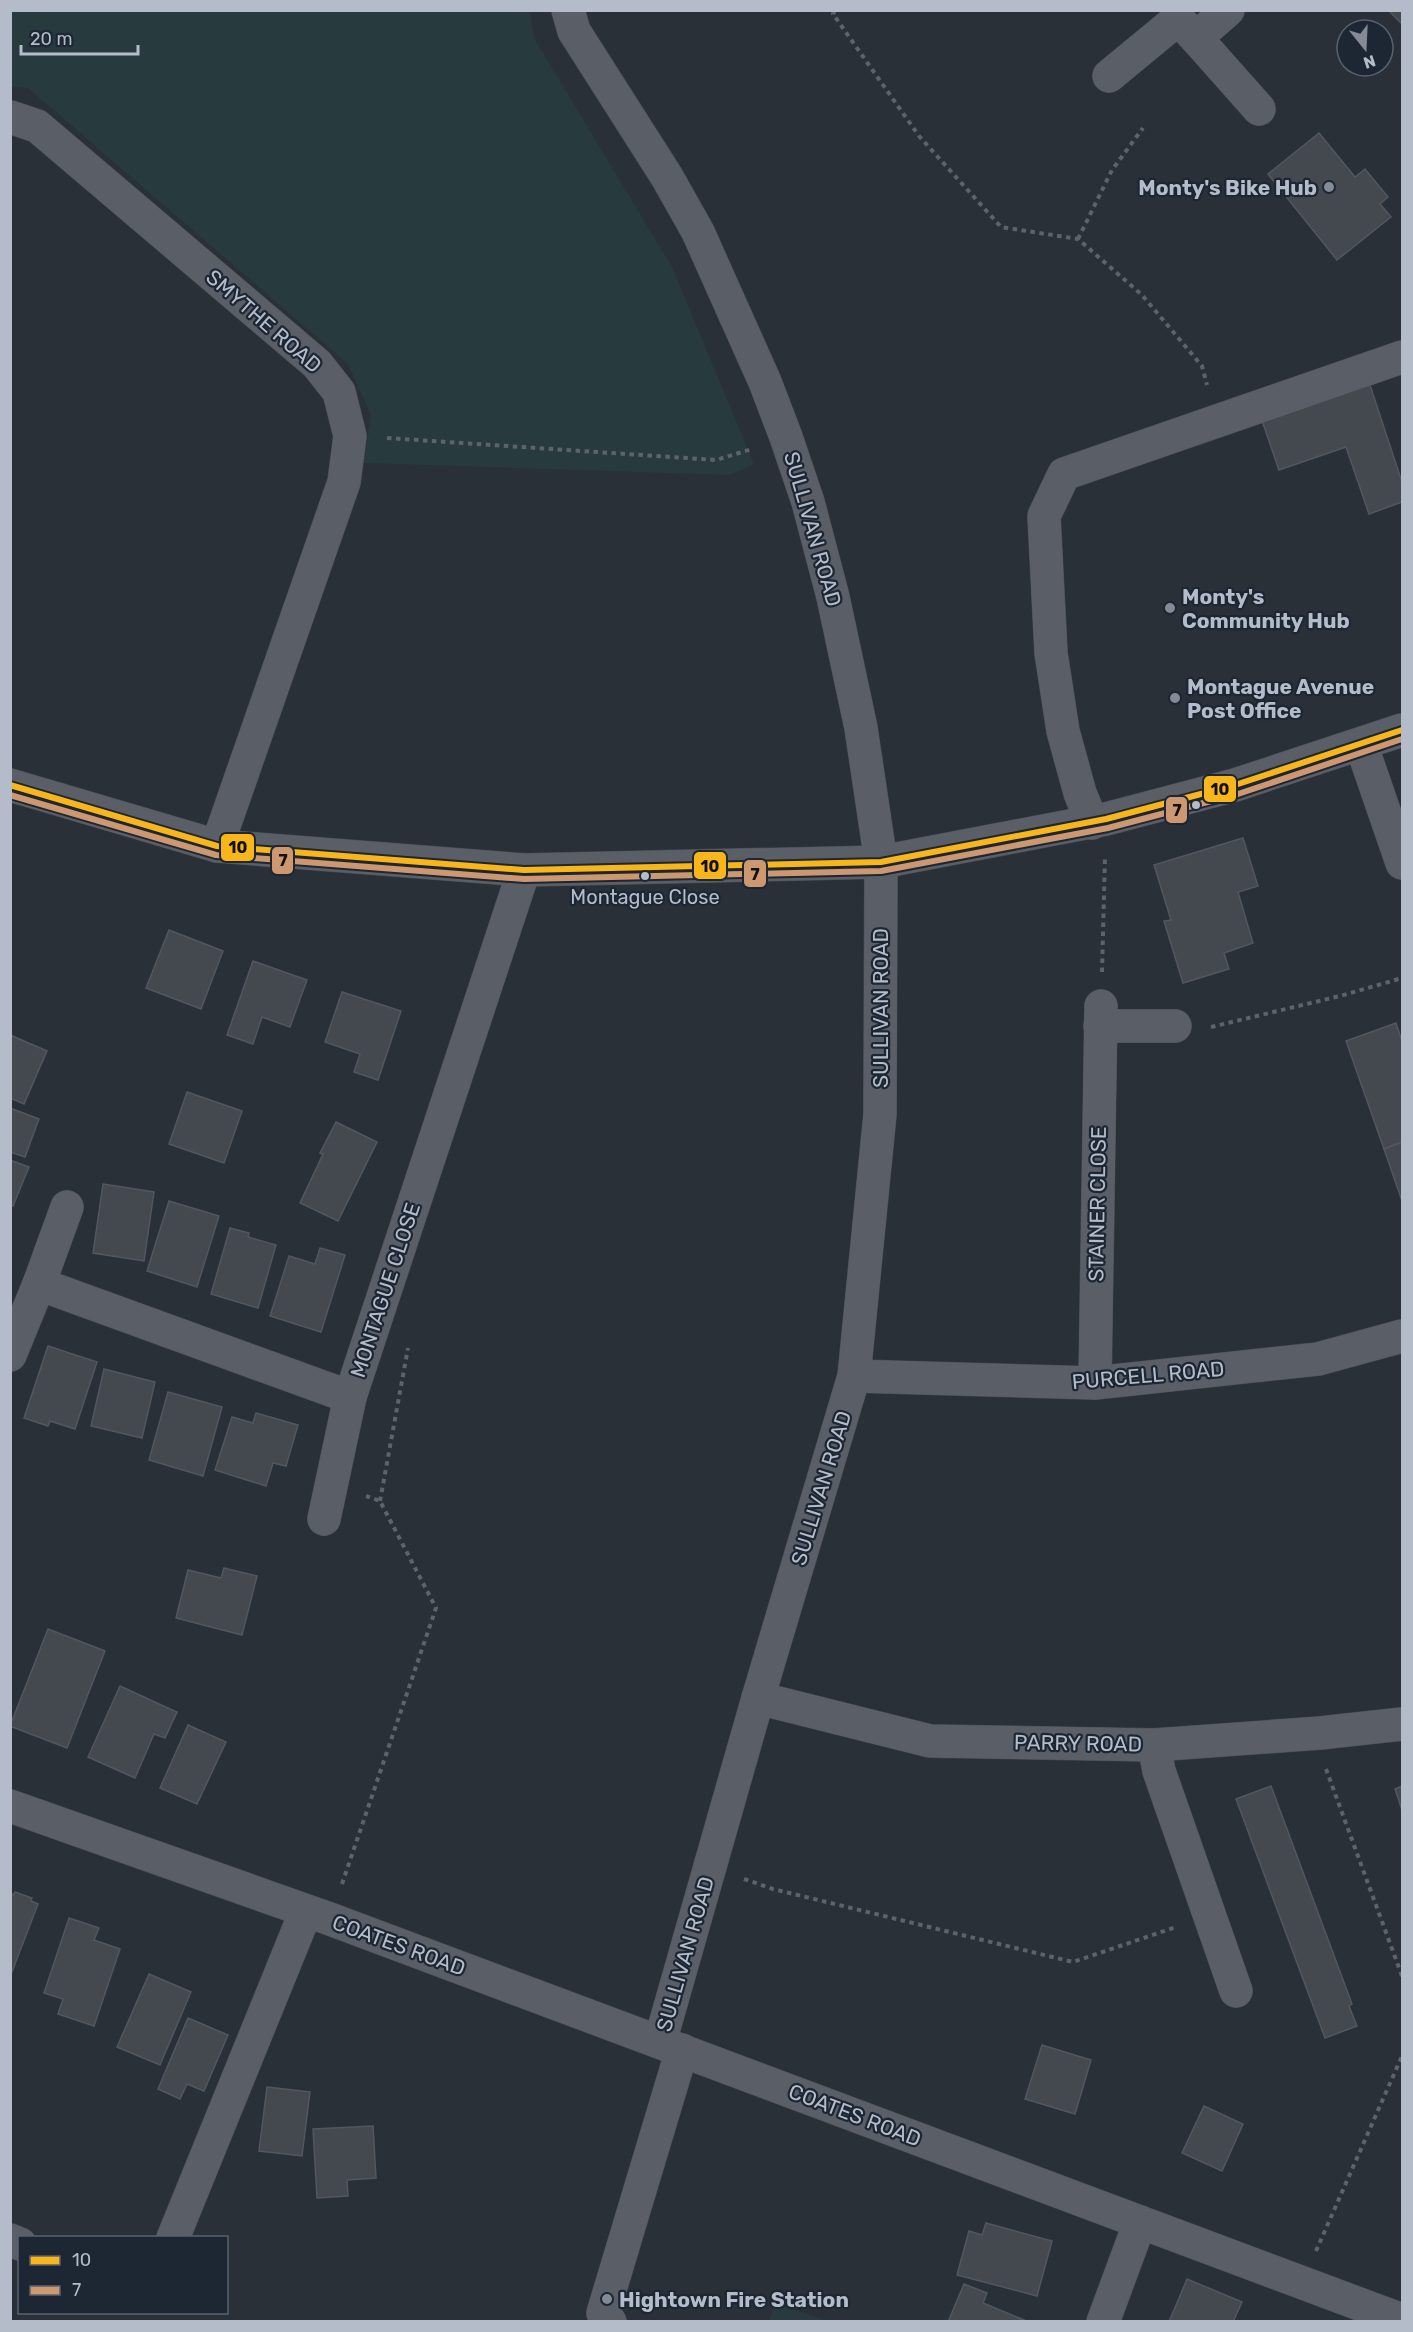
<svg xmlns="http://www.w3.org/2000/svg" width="1413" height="2332" font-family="Rubik,sans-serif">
	<rect width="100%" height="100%" fill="#2a3038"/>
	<g fill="#273a3e">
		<path d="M10 11H530L534 38 672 267 754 464 730 475 364 463 371 415 348 364 28 88 11 87Z"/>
		<path d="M775 2303 827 2321H769Z"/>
	</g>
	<g fill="#444950" stroke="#52575f" stroke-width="1.5">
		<path d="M1388 10H1402V24Z"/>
		<path d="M1319 133 1355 177 1365 169 1388 197 1380 204 1391 217 1337 260 1268 174Z"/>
		<path d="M1367 376 1402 482V502L1369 514 1346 447 1279 470 1259 412Z"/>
		<path d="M1243 838 1258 886 1238 892 1253 943 1224 953 1229 969 1183 983 1164 921 1171 920 1154 865Z"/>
		<path d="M169 930 223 951 201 1009 146 988Z"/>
		<path d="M253 961 307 980 290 1027 262 1017 253 1044 227 1035Z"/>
		<path d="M342 992 401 1011 378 1080 354 1072 360 1054 325 1042Z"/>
		<path d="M1396 1023 1402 1041V1142L1384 1149 1346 1041Z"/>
		<path d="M10 1035 47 1051 24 1104 10 1098Z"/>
		<path d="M187 1092 242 1111 224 1163 169 1144Z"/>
		<path d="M10 1108 39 1119 25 1157 10 1152Z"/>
		<path d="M336 1122 377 1142 338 1221 300 1203 323 1154 320 1153Z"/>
		<path d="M1402 1142V1201L1384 1149Z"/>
		<path d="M10 1160 29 1167 13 1206 10 1205Z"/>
		<path d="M103 1184 154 1192 144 1261 93 1253Z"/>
		<path d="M169 1201 219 1216 197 1287 147 1271Z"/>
		<path d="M230 1228 249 1233 248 1237 276 1245 258 1308 211 1294Z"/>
		<path d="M320 1248 345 1255 321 1332 270 1316 289 1256 315 1264Z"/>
		<path d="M48 1346 97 1362 75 1429 50 1421 48 1426 24 1418Z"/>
		<path d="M104 1369 155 1382 142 1438 91 1426Z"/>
		<path d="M168 1392 222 1407 203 1476 149 1460Z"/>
		<path d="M256 1413 298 1425 286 1466 273 1463 266 1486 215 1470 232 1417 253 1423Z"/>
		<path d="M224 1568 257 1576 242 1635 176 1618 188 1570 221 1578Z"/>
		<path d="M48 1629 105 1651 67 1748 10 1726Z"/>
		<path d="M120 1686 177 1712 165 1738 154 1734 135 1778 88 1757Z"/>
		<path d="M188 1725 226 1742 197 1804 160 1788Z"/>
		<path d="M1271 1786 1352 2004 1349 2006 1357 2026 1325 2038 1236 1799Z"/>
		<path d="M1402 1786V1810L1395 1789Z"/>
		<path d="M15 1892 32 1898 31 1901 38 1904 10 1977V1894L13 1895Z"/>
		<path d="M69 1918 99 1928 94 1940 120 1949 94 2026 58 2014 63 1999 44 1993Z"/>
		<path d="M149 1974 191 1992 160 2065 117 2047Z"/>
		<path d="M188 2018 228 2035 204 2091 187 2084 180 2099 158 2089Z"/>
		<path d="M1042 2045 1091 2060 1075 2114 1025 2099Z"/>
		<path d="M267 2087 310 2092 302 2156 259 2151Z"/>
		<path d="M1204 2106 1243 2124 1222 2171 1182 2153Z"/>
		<path d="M373 2126 376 2178 347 2180 348 2196 317 2198 313 2129Z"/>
		<path d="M986 2223 1052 2241 1037 2296 957 2275 969 2231 982 2235Z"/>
		<path d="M1187 2279 1242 2302 1233 2322H1169Z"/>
		<path d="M964 2284 987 2293 983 2303 1024 2320 1023 2322H948Z"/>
	</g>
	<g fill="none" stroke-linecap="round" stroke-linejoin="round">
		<g stroke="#484c53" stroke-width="34">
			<g id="minor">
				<path d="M568 10 574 31 667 177 698 232 765 382 786 437 808 502 833 597 861 728 881 862 880 1114 854 1376 758 1698 660 2042"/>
				<path d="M1228 10 1196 38 1259 109"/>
				<path d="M1109 76 1178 19 1196 38"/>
				<path d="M10 117 37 126 317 364 339 392 350 436 344 482 217 846"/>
				<path d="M1361 744 1402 863"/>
				<path d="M10 785 217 846 524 870 881 862 1106 819 1235 785 1402 730"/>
				<path d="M1092 823 1080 793 1063 731 1051 653 1044 516 1064 474 1402 357"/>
				<path d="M1100 1026H1175"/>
				<path d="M39 1284 350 1397 524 870"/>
				<path d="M10 1355 39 1284 67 1207"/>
				<path d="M854 1376 1095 1383 1318 1359 1402 1336"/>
				<path d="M1095 1383 1101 1006"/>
				<path d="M324 1519 350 1397"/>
				<path d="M758 1698 930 1741 1154 1745 1320 1733 1402 1724"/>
				<path d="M1154 1745 1159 1771 1236 1991"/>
				<path d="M10 1806 330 1919 1402 2320"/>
				<path d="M173 2238 306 1911"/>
				<path d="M10 2240 20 2244"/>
				<path d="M610 2322 603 2313 682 2050"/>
				<path d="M1103 2322 1140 2222"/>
			</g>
		</g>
		<g stroke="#5d636a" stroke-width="4" stroke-dasharray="4.5 4.5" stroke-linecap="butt">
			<path d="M835 10 833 14 919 136 1001 227 1078 239 1142 295 1202 366 1207 385"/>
			<path d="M1078 239 1112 170 1143 128"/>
			<path d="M387 438 716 460 752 449"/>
			<path d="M1102 972 1105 856"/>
			<path d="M1211 1027 1340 996 1402 978"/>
			<path d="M380 1501 408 1348"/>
			<path d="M1326 1769 1402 1976"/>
			<path d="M744 1879 773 1889 1073 1962 1176 1927"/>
			<path d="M342 1884 436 1608 380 1501 366 1496"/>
			<path d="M1316 2251 1402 2056"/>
		</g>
		<use href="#minor" stroke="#5a5e66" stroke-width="33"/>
		<g stroke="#1d2633" stroke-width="10">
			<path id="bus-1" d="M10 785 217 846 524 870 881 862 1106 819 1235 785 1402 730"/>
		</g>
		<g stroke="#1d2633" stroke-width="10">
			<path id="bus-2" d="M10 795 216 855 524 879 881 871 1108 828 1238 794 1402 739"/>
		</g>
		<use href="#bus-1" stroke="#f9b61a" stroke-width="6"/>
		<use href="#bus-2" stroke="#cd976f" stroke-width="6"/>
	</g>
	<g fill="#848b96" stroke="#1d2633" stroke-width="2">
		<circle cx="1329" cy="187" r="6"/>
		<circle cx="1170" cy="608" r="6"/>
		<circle cx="1175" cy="698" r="6"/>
		<circle cx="607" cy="2299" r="6"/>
	</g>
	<g fill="#b4bcc9" stroke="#1d2633" stroke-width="2">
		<circle cx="1196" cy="805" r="5"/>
		<circle cx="645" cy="876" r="5"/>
	</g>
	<g text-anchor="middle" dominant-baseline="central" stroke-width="4.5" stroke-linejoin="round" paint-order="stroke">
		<g font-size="20" fill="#b4bcc9" stroke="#1d2633">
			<text x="645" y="897">Montague Close</text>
		</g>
		<g font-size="21" font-weight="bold" fill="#b4bcc9" stroke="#1d2633" text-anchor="start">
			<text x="1317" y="187" text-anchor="end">Monty's Bike Hub</text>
			<text x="1182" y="596">Monty's<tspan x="1182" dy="24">Community Hub</tspan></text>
			<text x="1187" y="686">Montague Avenue<tspan x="1187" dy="24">Post Office</tspan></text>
			<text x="619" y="2299">Hightown Fire Station</text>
		</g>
		<g font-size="21" fill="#b4bcc9" stroke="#1d2633">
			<text transform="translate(264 321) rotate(41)">SMYTHE ROAD</text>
			<text transform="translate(813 529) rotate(74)">SULLIVAN ROAD</text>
			<text transform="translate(880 1008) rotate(-90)">SULLIVAN ROAD</text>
			<text transform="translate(1097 1204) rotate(-89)">STAINER CLOSE</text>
			<text transform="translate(385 1290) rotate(-72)">MONTAGUE CLOSE</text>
			<text transform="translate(1148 1375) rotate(-5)">PURCELL ROAD</text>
			<text transform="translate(821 1488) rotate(-73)">SULLIVAN ROAD</text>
			<text transform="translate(1078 1743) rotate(1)">PARRY ROAD</text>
			<text transform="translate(399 1945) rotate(20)">COATES ROAD</text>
			<text transform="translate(685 1954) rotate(-74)">SULLIVAN ROAD</text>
			<text transform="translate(855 2115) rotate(21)">COATES ROAD</text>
		</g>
	</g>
	<g stroke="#1d2633" stroke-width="2">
		<rect x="1203" y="775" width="34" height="28" rx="6" fill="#f9b61a"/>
		<rect x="1165" y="796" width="23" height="28" rx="6" fill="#cd976f"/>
		<rect x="220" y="833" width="35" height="29" rx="6" fill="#f9b61a"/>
		<rect x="271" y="846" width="23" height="29" rx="6" fill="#cd976f"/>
		<rect x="693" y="851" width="34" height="29" rx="6" fill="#f9b61a"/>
		<rect x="743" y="859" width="24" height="29" rx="6" fill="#cd976f"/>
	</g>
	<g font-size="16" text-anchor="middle" font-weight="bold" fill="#111">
		<text x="1220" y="795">10</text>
		<text x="1177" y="816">7</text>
		<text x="238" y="853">10</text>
		<text x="283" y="866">7</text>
		<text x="710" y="872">10</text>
		<text x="755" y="880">7</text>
	</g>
	<rect width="1413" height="2332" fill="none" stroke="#b4bcc9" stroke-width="24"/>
	<rect x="18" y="2236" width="210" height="78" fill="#1d2633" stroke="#59626f" stroke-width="1.5"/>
	<rect x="30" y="2256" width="30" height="9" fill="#f9b61a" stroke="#59626f" stroke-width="1.5"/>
	<text x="72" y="2266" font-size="18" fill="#b4bcc9">10</text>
	<rect x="30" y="2286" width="30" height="9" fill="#cd976f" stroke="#59626f" stroke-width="1.5"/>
	<text x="72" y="2296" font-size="18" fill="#b4bcc9">7</text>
	<g transform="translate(1365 48) rotate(162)"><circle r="28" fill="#1d2633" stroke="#59626f" stroke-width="1.5"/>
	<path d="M0-4.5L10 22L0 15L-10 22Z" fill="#848b96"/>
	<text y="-9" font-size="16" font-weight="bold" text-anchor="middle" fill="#b4bcc9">N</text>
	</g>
	<path d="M21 45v9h117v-9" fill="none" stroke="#b4bcc9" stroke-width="3"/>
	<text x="30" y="45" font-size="18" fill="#b4bcc9" stroke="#1d2633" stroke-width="4.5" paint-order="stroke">20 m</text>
</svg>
